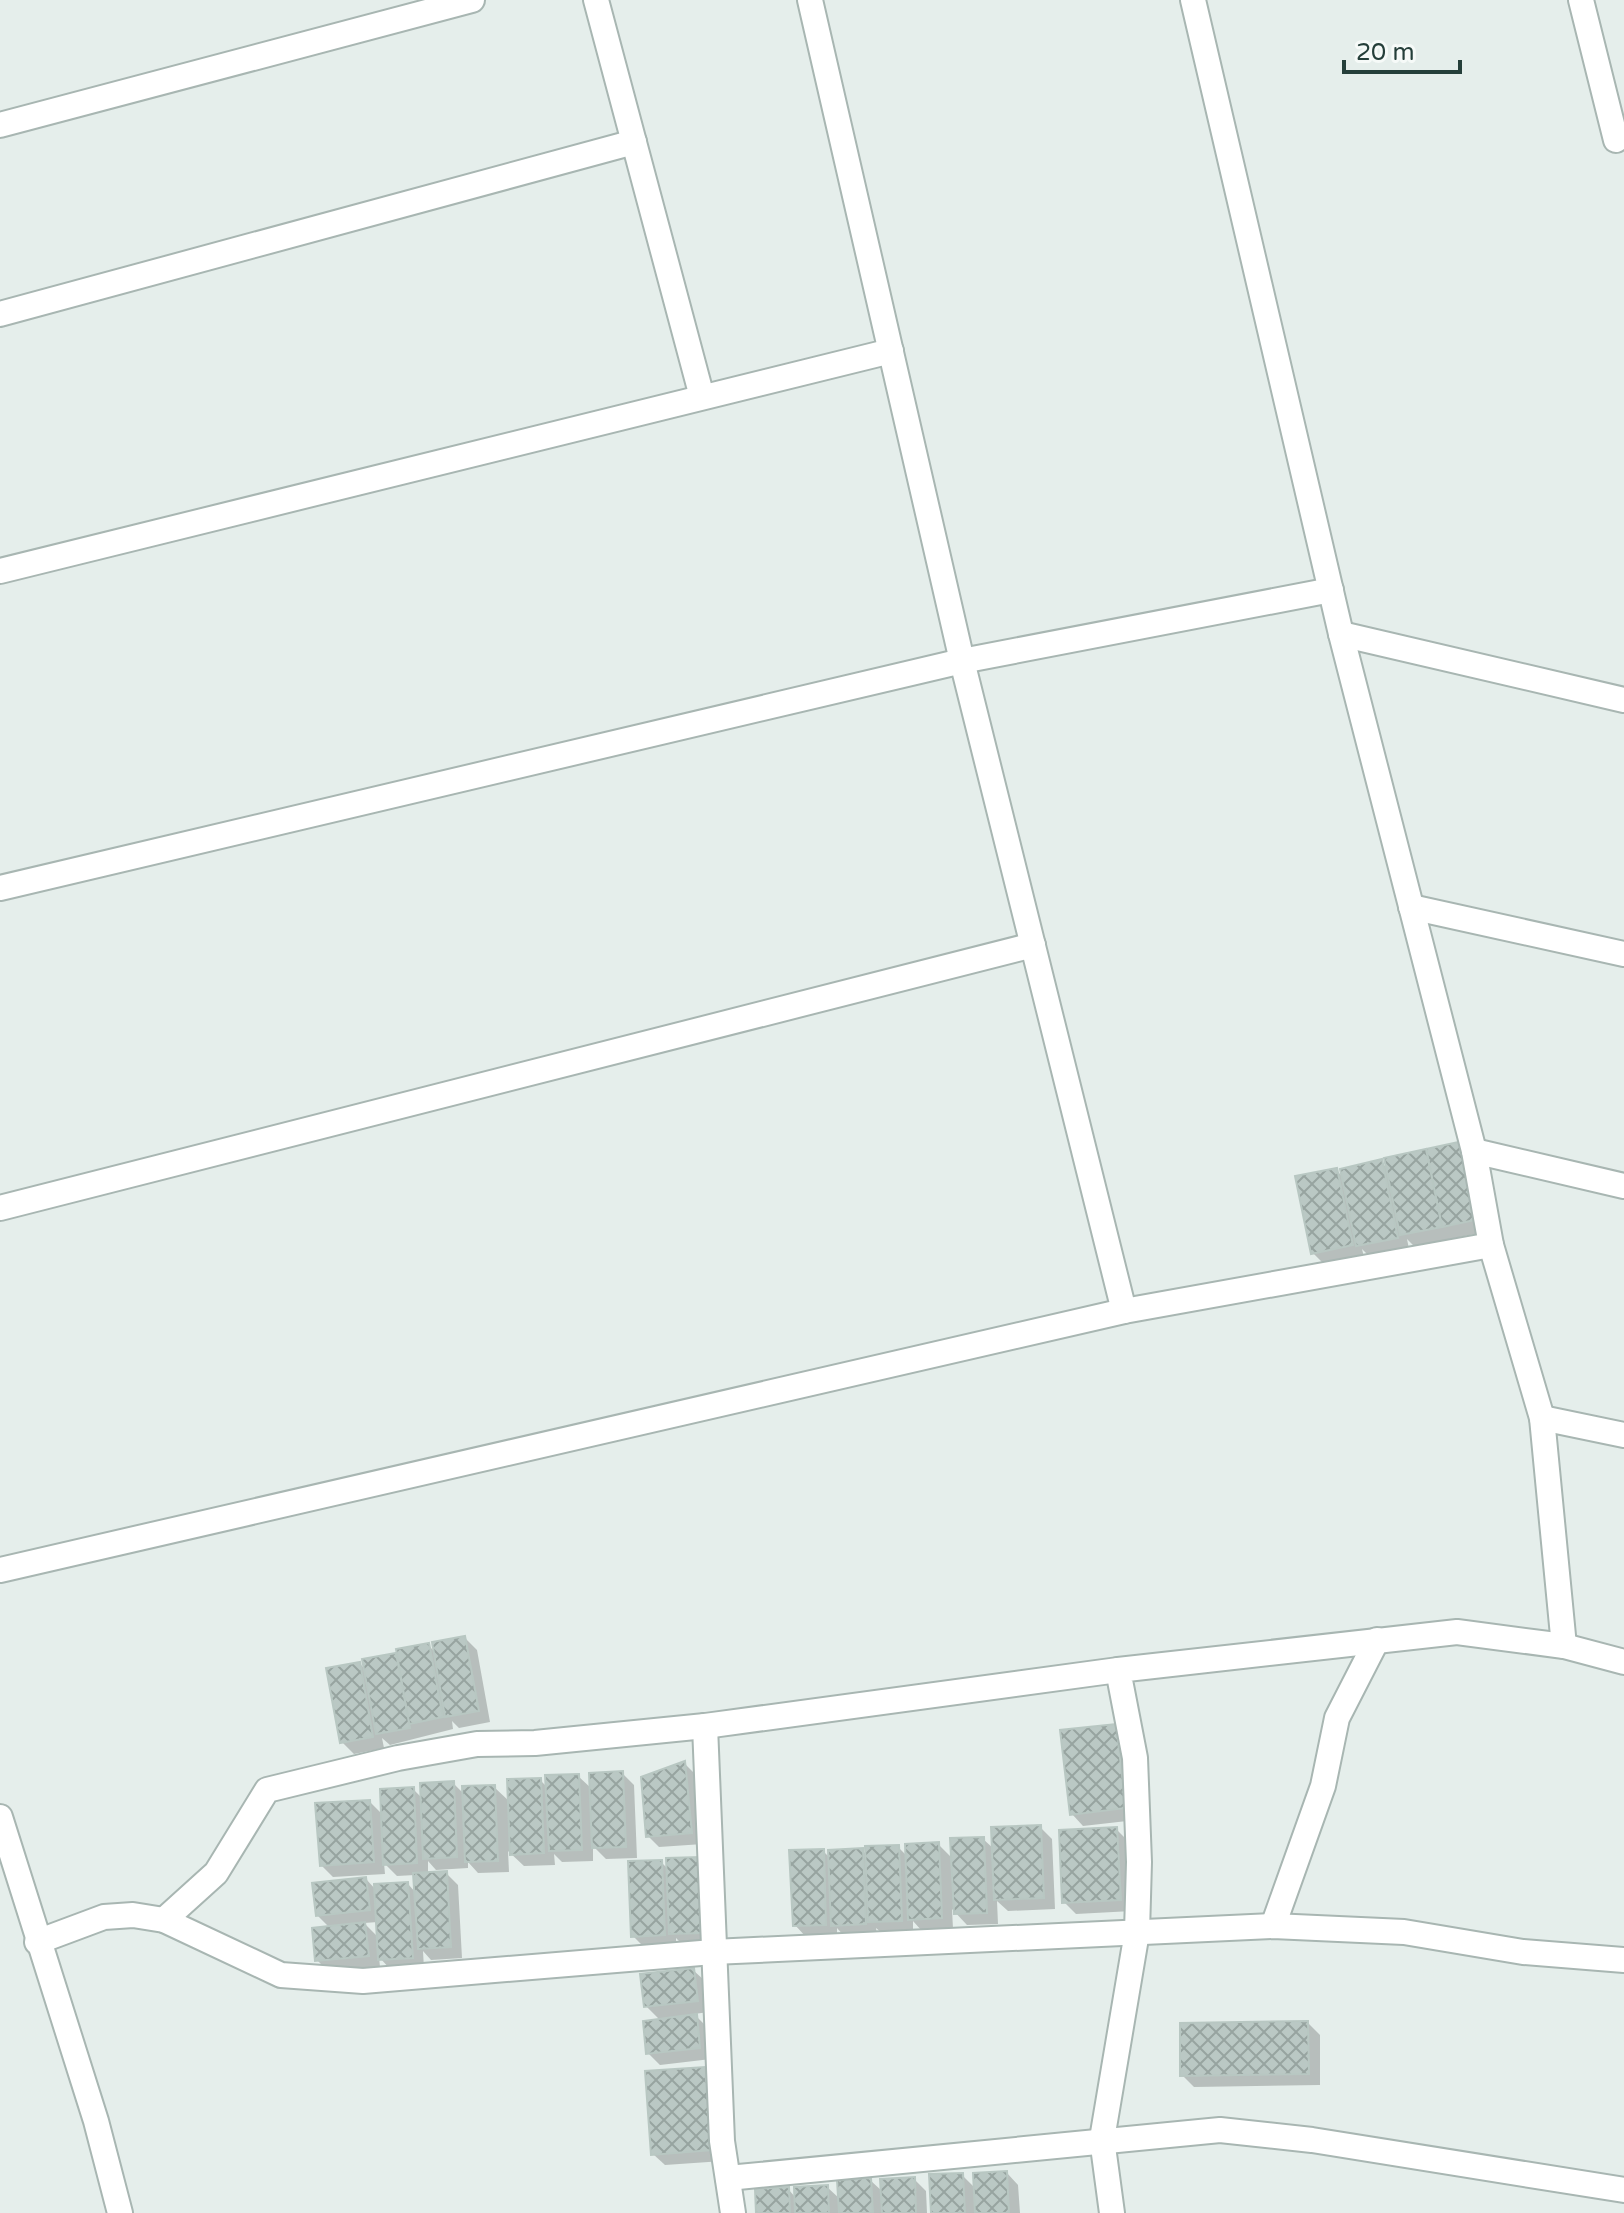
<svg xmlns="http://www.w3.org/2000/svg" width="1624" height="2213" font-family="'Varela Round',sans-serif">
	<defs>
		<pattern id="building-cross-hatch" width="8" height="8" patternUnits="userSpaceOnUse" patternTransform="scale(2)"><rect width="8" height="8" fill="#bac8c4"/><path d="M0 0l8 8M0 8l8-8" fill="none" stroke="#97a4a0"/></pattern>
	</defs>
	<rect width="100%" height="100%" fill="#e5eeeb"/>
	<g fill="#0003" fill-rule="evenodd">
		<path d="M1381 1162 1388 1169 1495 1230 1414 1246 1407 1239 1409 1249 1370 1257 1362 1249 1364 1257 1325 1265 1313 1253 1336 1170 1344 1178Z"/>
		<path d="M465 1638 477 1650 490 1722 459 1728 452 1721 453 1729 390 1745 382 1738 384 1748 354 1754 342 1742 360 1664 367 1671 365 1661 428 1645 435 1652Z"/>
		<path d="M1115 1726 1127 1737 1136 1820 1083 1826 1072 1814Z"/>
		<path d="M685 1764 696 1775 703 1844 659 1847 648 1836Z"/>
		<path d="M622 1773 634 1785 637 1858 606 1859 593 1846V1861L562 1862 554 1854 555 1865 524 1866 508 1851 509 1872 478 1873 468 1862V1868L436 1870 428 1861V1874L446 1873 458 1885 462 1958 431 1960 423 1951 424 1969 392 1971 379 1957 380 1967 329 1972 317 1960 330 1928 318 1916 366 1879 376 1890 408 1884 416 1893 415 1875 397 1876 384 1863 385 1874 333 1877 321 1865 370 1802 383 1815 413 1789 422 1798 453 1783 464 1794 494 1787 510 1802 540 1780 548 1788 578 1776 592 1789ZM378 1922 379 1938 364 1923Z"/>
		<path d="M1040 1827 1052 1839 1055 1909 1008 1911 997 1901 998 1924 967 1925 952 1909 953 1929 922 1931 913 1921V1932L882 1933 876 1928 877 1935 845 1937 837 1928V1936L806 1937 795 1925 823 1851 831 1859 862 1850 868 1856 898 1847 907 1856 938 1844 953 1859 983 1839 994 1849Z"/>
		<path d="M1116 1829 1128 1841 1132 1911 1076 1914 1064 1902Z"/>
		<path d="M661 1862 669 1870 715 1944 683 1945 676 1938V1947L645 1948 633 1936Z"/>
		<path d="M693 1970 705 1981 709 2012 694 2014 708 2028 711 2059 660 2065 648 2053 661 2021 646 2006Z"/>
		<path d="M1308 2023 1320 2035V2085L1194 2087 1182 2075Z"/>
		<path d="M705 2069 717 2081 723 2161 665 2165 653 2154Z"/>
		<path d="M1007 2173 1018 2185 1020 2213H933L962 2175 976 2189Z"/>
		<path d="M914 2179 926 2191 927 2213H758L788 2189 796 2198 827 2187 840 2199 870 2180 883 2192Z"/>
	</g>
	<g fill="url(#building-cross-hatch)" stroke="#b8c7c2" stroke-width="2">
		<path d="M1468 1140 1484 1218 1442 1227 1426 1149Z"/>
		<path d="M1426 1149 1442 1227 1400 1235 1384 1158Z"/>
		<path d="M1382 1159 1398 1238 1356 1246 1340 1169Z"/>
		<path d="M1337 1168 1353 1245 1311 1254 1295 1176Z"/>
		<path d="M465 1636 479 1711 445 1717 432 1642Z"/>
		<path d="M429 1643 443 1717 409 1724 396 1649Z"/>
		<path d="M396 1653 410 1728 376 1734 362 1659Z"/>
		<path d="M360 1662 373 1737 340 1743 326 1668Z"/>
		<path d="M1116 1724 1126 1808 1070 1815 1060 1730Z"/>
		<path d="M685 1761 692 1833 646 1837 641 1777Z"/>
		<path d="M623 1771 626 1847 592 1848 589 1773Z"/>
		<path d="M579 1774 582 1850 549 1851 545 1775Z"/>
		<path d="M541 1778 544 1853 510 1855 507 1779Z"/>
		<path d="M454 1781 457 1857 423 1859 420 1783Z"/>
		<path d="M495 1785 498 1861 465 1862 462 1786Z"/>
		<path d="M414 1787 417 1863 383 1865 380 1789Z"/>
		<path d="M370 1800 374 1862 320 1866 315 1803Z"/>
		<path d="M1041 1825 1044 1898 994 1900 991 1827Z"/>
		<path d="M1117 1827 1121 1900 1062 1903 1059 1830Z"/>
		<path d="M984 1837 987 1913 954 1914 950 1838Z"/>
		<path d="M939 1842 942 1918 908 1920 905 1844Z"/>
		<path d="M899 1845 902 1921 868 1922 865 1846Z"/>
		<path d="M863 1848 866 1924 831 1926 828 1850Z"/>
		<path d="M824 1849 826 1925 793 1926 789 1850Z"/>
		<path d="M701 1857 704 1933 669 1934 666 1858Z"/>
		<path d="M662 1860 665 1935 631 1937 628 1861Z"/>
		<path d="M447 1871 451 1947 418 1949 413 1873Z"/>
		<path d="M366 1877 370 1910 316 1916 312 1883Z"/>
		<path d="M408 1882 413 1958 378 1960 374 1884Z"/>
		<path d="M365 1922 369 1956 315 1961 312 1928Z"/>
		<path d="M694 1968 698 2001 644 2007 640 1974Z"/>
		<path d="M697 2014 700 2048 646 2054 643 2021Z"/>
		<path d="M1308 2021 1309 2074 1180 2076V2023Z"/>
		<path d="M705 2067 712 2150 651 2155 645 2071Z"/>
		<path d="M1007 2171 1009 2213H975L973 2173Z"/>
		<path d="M963 2173 965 2213H931L929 2174Z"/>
		<path d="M915 2177 916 2213H882L880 2179Z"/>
		<path d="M871 2178 873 2213H839L837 2180Z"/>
		<path d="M828 2185 829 2213H795L794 2187Z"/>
		<path d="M789 2187 790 2213H756L755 2189Z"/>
	</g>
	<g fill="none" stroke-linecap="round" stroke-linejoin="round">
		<g stroke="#a8b6b2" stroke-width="28">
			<g id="street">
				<path d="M596 0 702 397"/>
				<path d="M810 0 962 661 1124 1311"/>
				<path d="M1193 0 1341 634 1474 1151 1491 1245 1542 1418 1564 1646"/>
				<path d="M1581 0 1616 140"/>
				<path d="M0 125 472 0"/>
				<path d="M0 314 634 142"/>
				<path d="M0 571 891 351"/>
				<path d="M1341 634 1624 700"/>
				<path d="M0 888 962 661 1331 590"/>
				<path d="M1411 907 1624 954"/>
				<path d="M1474 1151 1624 1186"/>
				<path d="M0 1208 1033 945"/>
				<path d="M1542 1418 1624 1435"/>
				<path d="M0 1570 1124 1311 1491 1245"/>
				<path d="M705 1726 722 2141 733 2213"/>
				<path d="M0 1817 96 2121 120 2213"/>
				<path d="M164 1920 216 1873 267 1790 398 1758 477 1744 535 1743 705 1726 1118 1670"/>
				<path d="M1273 1926 1323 1786 1337 1718 1377 1640"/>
				<path d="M37 1942 104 1917 133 1915 164 1920 281 1975 363 1981 713 1952 1273 1926 1404 1932 1523 1952 1624 1960"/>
				<path d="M728 2178 1220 2130 1312 2140 1624 2190"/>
				<path d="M1112 2213 1102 2139 1137 1932 1139 1862 1135 1758 1118 1670 1457 1632 1564 1646 1624 1662"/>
			</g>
		</g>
		<use href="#street" stroke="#fff" stroke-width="24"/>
	</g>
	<path d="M1344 60v12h116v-12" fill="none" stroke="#253f3a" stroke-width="4"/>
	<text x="1356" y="60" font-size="24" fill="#253f3a" stroke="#f6faf8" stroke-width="6" paint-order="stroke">20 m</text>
</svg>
